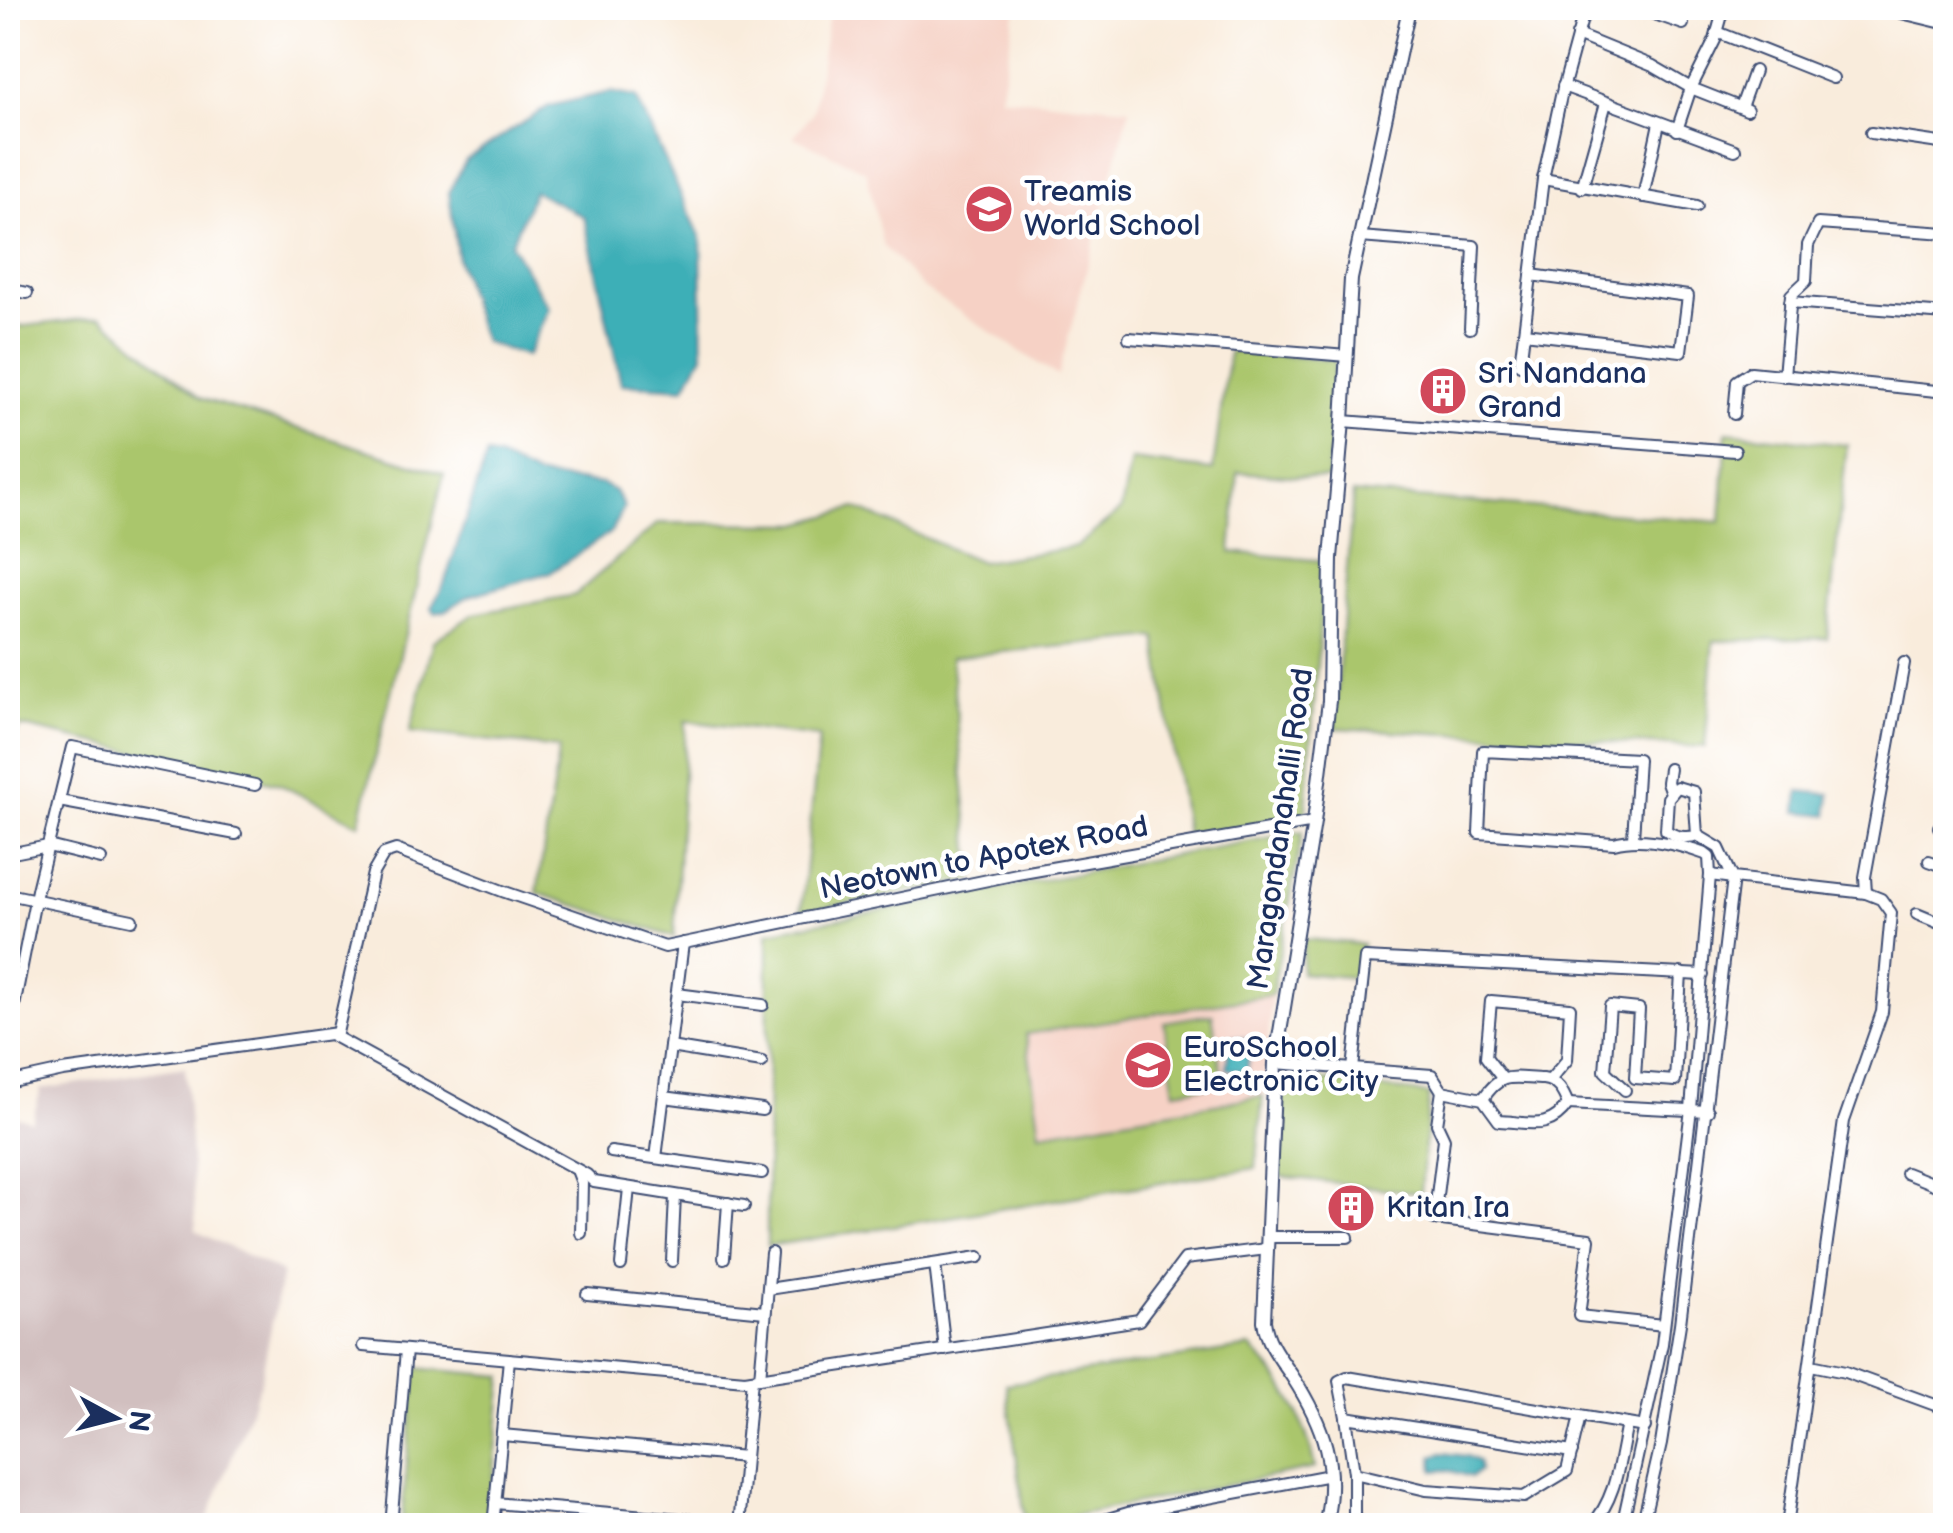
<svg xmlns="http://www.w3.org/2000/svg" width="1953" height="1533" font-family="'Balsamiq Sans',sans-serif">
	<rect width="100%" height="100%" fill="#fff"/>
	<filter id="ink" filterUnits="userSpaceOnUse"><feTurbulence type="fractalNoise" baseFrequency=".01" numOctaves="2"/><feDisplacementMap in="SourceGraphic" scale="20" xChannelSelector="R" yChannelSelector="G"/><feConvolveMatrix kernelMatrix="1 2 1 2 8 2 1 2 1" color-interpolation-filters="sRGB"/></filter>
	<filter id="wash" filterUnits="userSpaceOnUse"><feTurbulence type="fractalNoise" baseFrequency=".0048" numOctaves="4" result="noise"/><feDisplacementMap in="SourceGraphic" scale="40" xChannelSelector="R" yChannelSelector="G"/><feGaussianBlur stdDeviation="2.25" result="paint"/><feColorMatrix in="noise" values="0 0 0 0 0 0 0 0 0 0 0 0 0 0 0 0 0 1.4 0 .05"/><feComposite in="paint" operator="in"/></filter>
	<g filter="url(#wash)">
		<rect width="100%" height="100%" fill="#f9ecdc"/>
		<g fill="#f6d1c5">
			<path d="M830 8H1016L1000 97 1130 108 1058 376 923 288 883 246 866 171 793 137 813 112Z"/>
			<path d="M1272 995 1263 1096 1040 1133 1026 1034Z"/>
		</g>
		<path fill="#d1bfbf" d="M185 1067 196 1231 282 1273 259 1388 205 1525H8V1114L32 1121 41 1089Z"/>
		<g fill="#aac66c" stroke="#627a65" stroke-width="2.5">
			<path d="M101 317 200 398 444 474 359 824 279 784 19 726 8 758V328Z"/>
			<path d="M1229 351 1335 360 1328 479 1238 472 1231 552 1325 561 1305 821 1186 834 1156 637 951 657 973 879 801 913 819 737 686 721 674 937 537 893 559 748 410 732 433 641 474 614 575 595 658 523 798 524 856 508 981 562 1076 547 1121 510 1131 460 1213 470Z"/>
			<path d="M1727 432 1847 445 1827 638 1714 641 1705 747 1334 728 1353 493 1721 522Z"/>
			<path d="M1303 831 1272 995 1026 1034 1040 1133 1263 1096 1256 1168 767 1246 768 932Z"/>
			<path d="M1304 939 1362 944 1359 978 1301 973Z"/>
			<path d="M1212 1014 1223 1084 1175 1091 1164 1022Z"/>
			<path d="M1315 1079 1429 1094 1421 1193 1278 1176 1284 1082Z"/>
			<path d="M1250 1347C1285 1380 1306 1420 1315 1468L1026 1525 1006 1384Z"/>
			<path d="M416 1368 503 1376 489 1525 401 1526Z"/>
		</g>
		<g fill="#3eafb7" stroke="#2c6f8a" stroke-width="2.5">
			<path d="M610 92 636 97 701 238 703 355 684 388 621 384 584 217 534 191 511 244 549 308 527 356 483 342 458 261 449 192 466 160 549 106Z"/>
			<path d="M487 455 498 457 537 476 602 484 615 491 624 507 611 532 551 572 469 596 445 611 435 613 431 608 444 584Z"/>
			<path d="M1799 791 1830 794 1828 815 1797 812Z"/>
			<path d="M1230 1037 1251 1039 1247 1072 1226 1069Z"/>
			<path d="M1442 1453 1467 1456 1478 1461 1480 1471 1471 1477 1448 1470 1434 1471 1433 1456Z"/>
		</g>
	</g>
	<g filter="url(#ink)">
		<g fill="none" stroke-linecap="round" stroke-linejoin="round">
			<g stroke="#3c4b71" stroke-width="14">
				<g id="minor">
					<path d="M1637 8 1683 24"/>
					<path d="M1724 8 1715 40 1691 88 1747 110"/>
					<path d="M1717 32 1833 78"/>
					<path d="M1577 35 1653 66 1691 88 1677 130"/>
					<path d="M1563 86 1735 150"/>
					<path d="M1741 107 1754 71"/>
					<path d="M1871 133 1946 144"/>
					<path d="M1543 179 1697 206"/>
					<path d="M1582 188 1606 103"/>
					<path d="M1643 197 1659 123"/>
					<path d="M1360 237 1474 246 1470 328"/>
					<path d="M8 289 27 293"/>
					<path d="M1790 302 1946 314"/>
					<path d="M1524 333 1681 351 1688 296 1531 275"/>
					<path d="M1129 338 1347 356"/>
					<path d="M1520 365 1543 179 1561 96 1585 8"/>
					<path d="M1784 376 1791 295 1806 281 1808 245 1818 224 1946 233"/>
					<path d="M1734 414 1737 381 1751 372 1946 392"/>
					<path d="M1343 421 1735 451"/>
					<path d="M1669 769 1667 782 1671 793"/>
					<path d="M1677 787 1694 792 1697 835C1688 839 1674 837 1666 830L1668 798Z"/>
					<path d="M59 801 236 834"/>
					<path d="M1939 827 1946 829"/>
					<path d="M1697 835 1719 848 1733 878 1866 893 1881 899 1891 913 1882 1012 1844 1121 1787 1526"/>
					<path d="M1633 838 1638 759 1483 751 1479 833 1614 843C1643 835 1677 844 1705 854L1709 857 1710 875"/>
					<path d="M8 854 48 846 101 859"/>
					<path d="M1929 861 1946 867"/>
					<path d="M1866 893 1865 877 1904 663"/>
					<path d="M8 894 132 920"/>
					<path d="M1917 914 1946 926"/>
					<path d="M677 994 763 1005"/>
					<path d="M332 1035 587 1175 594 1182 744 1206"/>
					<path d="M8 1037 37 890 72 747 255 785"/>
					<path d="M670 1047 762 1062"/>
					<path d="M1275 1063 1432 1075 1442 1091 1483 1099 1499 1121C1529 1122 1549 1132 1568 1104 1563 1092 1558 1081 1543 1079 1512 1078 1501 1071 1483 1099"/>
					<path d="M1353 1069 1365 958 1703 975"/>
					<path d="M1502 1078 1486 1057 1491 1001 1570 1008 1567 1060 1550 1080"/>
					<path d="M8 1083 63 1071 337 1033 373 873 384 854 396 850 505 892 665 947 1017 874 1314 822"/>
					<path d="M1625 1090 1605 1071 1610 1006 1639 1009 1635 1078 1675 1081 1681 973"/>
					<path d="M1442 1091 1437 1124 1444 1139 1434 1219 1589 1239 1579 1316 1664 1325"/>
					<path d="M664 1097 762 1110"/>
					<path d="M1568 1104 1708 1111"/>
					<path d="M611 1152 762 1173"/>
					<path d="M656 1158 683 943"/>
					<path d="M577 1170 582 1183 581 1233"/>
					<path d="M1906 1173 1946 1189"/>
					<path d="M1267 1237H1348"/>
					<path d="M724 1258 728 1203"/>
					<path d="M672 1261 675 1196"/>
					<path d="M935 1264 945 1350"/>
					<path d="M621 1265 629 1188"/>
					<path d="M768 1289 979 1257"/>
					<path d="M587 1294 765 1312"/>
					<path d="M363 1346 745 1380 1139 1320 1185 1259 1267 1249"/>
					<path d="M1811 1365 1845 1372 1946 1409"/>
					<path d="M760 1378 771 1253"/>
					<path d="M1346 1417 1339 1381 1347 1377 1645 1427"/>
					<path d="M502 1435 745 1457"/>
					<path d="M1354 1473 1426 1490 1524 1497 1567 1471 1580 1416"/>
					<path d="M495 1503 739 1524"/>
					<path d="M1354 1520 1384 1526"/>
					<path d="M391 1526 406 1350"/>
					<path d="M493 1526 509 1359"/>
					<path d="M739 1526 752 1379"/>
					<path d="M1084 1526 1128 1513 1330 1475"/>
					<path d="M1354 1526V1473L1346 1417 1572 1452"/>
					<path d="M1591 1526C1617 1498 1619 1460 1627 1424"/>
					<path d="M1622 1526 1662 1344 1691 1109 1710 875 1733 878 1680 1324 1661 1444 1642 1526"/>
				</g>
			</g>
			<g stroke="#3c4b71" stroke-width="16">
				<g id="tertiary">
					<path d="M1885 8 1943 22 1946 27"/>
					<path d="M1325 1526C1339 1467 1324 1425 1292 1376 1279 1357 1267 1343 1264 1321L1275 1063 1314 822 1329 701 1331 558 1343 421 1351 279 1409 8"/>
				</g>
			</g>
			<use href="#minor" stroke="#fff" stroke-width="10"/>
			<use href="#tertiary" stroke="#fff" stroke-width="12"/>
		</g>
	</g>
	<defs>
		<g id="school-disc" transform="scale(2.5)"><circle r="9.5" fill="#d1495b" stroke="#fff"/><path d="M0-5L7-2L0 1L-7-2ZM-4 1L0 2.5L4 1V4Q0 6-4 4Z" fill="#fff"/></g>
		<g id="building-disc" transform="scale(2.5)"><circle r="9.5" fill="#d1495b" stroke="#fff"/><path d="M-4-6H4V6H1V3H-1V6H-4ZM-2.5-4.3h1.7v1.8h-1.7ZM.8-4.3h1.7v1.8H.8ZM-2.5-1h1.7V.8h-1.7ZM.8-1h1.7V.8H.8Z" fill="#fff"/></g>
	</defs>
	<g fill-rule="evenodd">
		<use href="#school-disc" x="989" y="209"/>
		<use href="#building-disc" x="1443" y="391"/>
		<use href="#school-disc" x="1148" y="1065"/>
		<use href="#building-disc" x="1351" y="1208"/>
	</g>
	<g text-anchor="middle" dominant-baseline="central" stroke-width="9" stroke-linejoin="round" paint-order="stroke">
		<g font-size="30" fill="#1b2f5e" stroke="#fff" text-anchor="start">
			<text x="1024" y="192">Treamis<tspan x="1024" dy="34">World School</tspan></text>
			<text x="1478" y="374">Sri Nandana<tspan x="1478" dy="34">Grand</tspan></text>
			<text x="1183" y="1048">EuroSchool<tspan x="1183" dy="34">Electronic City</tspan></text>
			<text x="1386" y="1208">Kritan Ira</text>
		</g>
		<g font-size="30" fill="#1b2f5e" stroke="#fff">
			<text transform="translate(1281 829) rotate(-82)">Maragondanahalli Road</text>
			<text transform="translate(984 858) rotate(-11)">Neotown to Apotex Road</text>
		</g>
	</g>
	<rect width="1953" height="1533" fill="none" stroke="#fff" stroke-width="40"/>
	<g transform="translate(115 1418) rotate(97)" stroke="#ffffff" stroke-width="8" paint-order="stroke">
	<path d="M0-8L18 38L0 25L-18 38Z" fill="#1b2f5e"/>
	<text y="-15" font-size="28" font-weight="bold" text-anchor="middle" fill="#1b2f5e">N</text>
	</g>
</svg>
